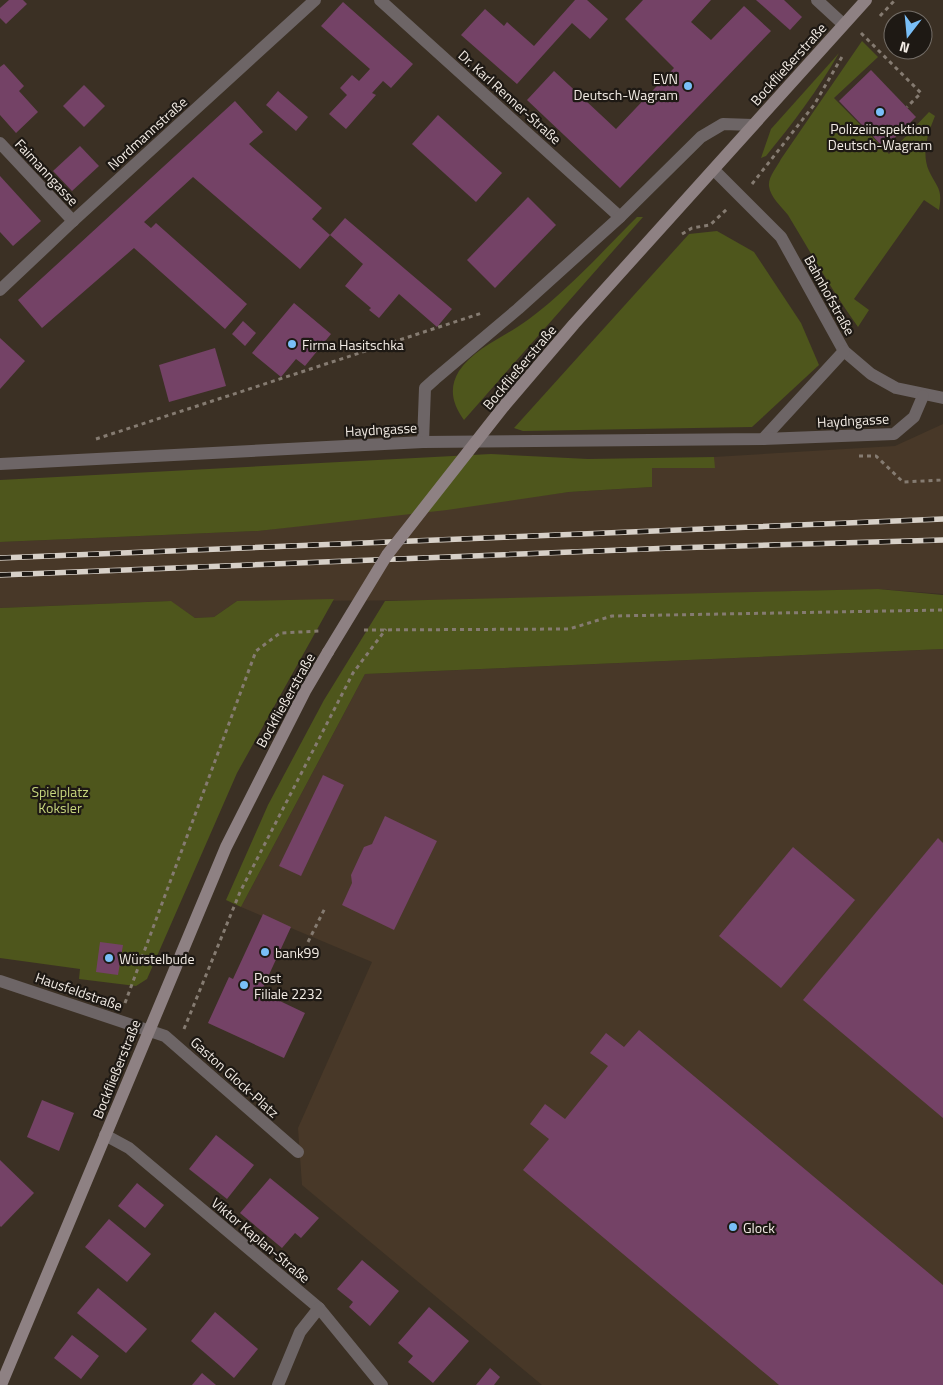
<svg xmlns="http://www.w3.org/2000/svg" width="943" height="1385" font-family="'Titillium Web',sans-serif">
	<rect width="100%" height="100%" fill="#3b3024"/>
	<g fill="#483828">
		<path d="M943 424V594L878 589 484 600 237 601 214 617 195 618 170 601 0 608V542L258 531 569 492 652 487 651 468H714V457L895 446Z"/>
		<path d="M943 649V1385H542L302 1185 298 1128 372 962 241 907 365 674Z"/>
	</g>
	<g fill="#4e561c">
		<path d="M862 41 878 57 834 98 889 154 929 112 935 116C928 133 921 153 929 171 937 188 943 188 939 210L924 200 854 299 869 310 858 327C832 291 811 253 788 215 782 207 770 197 769 186 768 177 777 167 781 159Z"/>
		<path d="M839 53C818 90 793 123 766 156L761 158 771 129Z"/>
		<path d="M637 217H643L464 420C453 405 448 389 459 371 475 347 507 336 529 319 568 290 603 251 637 217Z"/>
		<path d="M717 231 754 252 801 323 819 365 752 427 523 431 514 428 689 234Z"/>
		<path d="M491 454 588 459 714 457 715 468H652V487L569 492 447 510 258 531 0 542V480Z"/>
		<path d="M878 589 943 595V649L365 674 241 907 226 900 268 805 324 700 385 601Z"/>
		<path d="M334 599 237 773 147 979 136 986 79 979 80 969 0 958V608L171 601 195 618 214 617 237 601Z"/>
	</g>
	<g fill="#744266">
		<path d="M9 0H23L27 4 6 24 0 18V8Z"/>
		<path d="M575 0H587L608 19 590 39 572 23 517 84 461 35 485 9 504 26 507 22 534 46Z"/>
		<path d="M643 0H711L691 22 711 40 744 6 771 31 620 188 527 100 554 71 616 129 674 68 625 19Z"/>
		<path d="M756 0H784L802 17 790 30Z"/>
		<path d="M343 2 413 64 391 88 383 81 372 93 376 95 346 129 329 114 347 95 340 88 352 75 359 81 370 69 321 26Z"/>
		<path d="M4 64 24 86 19 91 38 112 16 133 0 115V67Z"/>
		<path d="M871 70 916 117 884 148 839 101Z"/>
		<path d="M84 85 105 106 84 127 63 106Z"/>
		<path d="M278 91 308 117 296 131 266 105Z"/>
		<path d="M235 101 263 132 249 144 322 208 312 219 330 235 300 269 193 177 144 222 151 228 156 223 247 304 225 329 134 248 42 328 18 300Z"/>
		<path d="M438 115 502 173 476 202 412 144Z"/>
		<path d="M80 146 99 166 72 191 53 171Z"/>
		<path d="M0 176 41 221 13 246 0 232Z"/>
		<path d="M528 197 556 225 495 288 467 260Z"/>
		<path d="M345 218 452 309 437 327 399 294 379 318 369 310 371 308 345 286 363 264 330 235Z"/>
		<path d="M294 303 331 334 305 366 296 359 281 377 252 353Z"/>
		<path d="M243 321 256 333 245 346 232 334Z"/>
		<path d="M0 338 25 361 0 389Z"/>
		<path d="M215 348 226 386 169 402 159 365Z"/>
		<path d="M323 775 344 785 301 876 279 866Z"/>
		<path d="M385 816 437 841 394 930 342 905 352 883 351 875 364 847 372 844Z"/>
		<path d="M938 838 943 843V1118L803 1000Z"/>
		<path d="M793 847 855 900 781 988 719 936Z"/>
		<path d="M263 914 291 927 261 992 305 1013 284 1058 208 1023 229 977 233 979Z"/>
		<path d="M100 942 123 945 118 975 96 972Z"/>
		<path d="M639 1030 943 1285V1385H779L523 1170 549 1139 530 1124 545 1104 565 1119 608 1066 590 1053 606 1033 624 1047Z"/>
		<path d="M42 1100 74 1113 59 1151 27 1137Z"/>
		<path d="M216 1135 254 1165 227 1199 189 1169Z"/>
		<path d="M0 1160 34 1193 1 1227 0 1226Z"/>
		<path d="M270 1178 319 1218 301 1238 295 1233 282 1248 240 1213Z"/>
		<path d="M137 1183 164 1205 145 1228 118 1206Z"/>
		<path d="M109 1219 151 1254 127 1282 85 1247Z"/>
		<path d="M362 1260 399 1291 370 1326 349 1307 353 1302 337 1289Z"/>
		<path d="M98 1288 147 1329 126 1353 77 1313Z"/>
		<path d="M429 1307 469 1341 433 1383 408 1362 413 1356 398 1343Z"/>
		<path d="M215 1312 258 1349 234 1378 191 1341Z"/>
		<path d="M72 1335 99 1356 81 1379 54 1358Z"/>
		<path d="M490 1368 500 1377 494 1385H476Z"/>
		<path d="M202 1373 216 1385H192Z"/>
	</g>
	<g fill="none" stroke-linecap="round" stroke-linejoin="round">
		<g stroke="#857b71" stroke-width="3" stroke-dasharray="4 4" stroke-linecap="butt">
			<path d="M880 16 895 0"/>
			<path d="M861 33 921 93 907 107"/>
			<path d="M752 184 814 105 843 55"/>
			<path d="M682 234 692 228 710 225 728 208"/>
			<path d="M96 439 482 313"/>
			<path d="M859 456H876L903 482 943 480"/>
			<path d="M364 630 569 629 612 616 943 610"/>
			<path d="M308 942 325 908"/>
			<path d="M125 1003 256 651 280 633 320 631"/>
			<path d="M184 1029 240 892 353 673 386 629"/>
		</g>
		<g stroke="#6d6566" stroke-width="12">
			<path d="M380 0 620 217"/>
			<path d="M817 0 843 24"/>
			<path d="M0 143 73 221"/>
			<path d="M714 170 781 237 844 351 871 374 896 388 943 398"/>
			<path d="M0 290 73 221 315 0"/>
			<path d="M763 439 844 351"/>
			<path d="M423 442 425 388 435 379 518 309 620 217 701 137 723 124 753 125"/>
			<path d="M0 464 423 442 763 439 894 434 914 417 923 396"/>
			<path d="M0 981 165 1036 298 1152"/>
			<path d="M105 1135 129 1148 319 1308 382 1385"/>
			<path d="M278 1385 300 1332 319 1308"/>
		</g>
		<g stroke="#8e8183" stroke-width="12">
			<path d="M504 406 574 324 866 0"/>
			<path d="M1 1385 226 847 305 691 328 652"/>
		</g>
		<g stroke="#d7d0c8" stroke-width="5.5">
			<g id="rail">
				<path d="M0 558 943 519"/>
				<path d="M0 575 672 548 943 540"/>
			</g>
		</g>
		<use href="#rail" stroke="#1e1914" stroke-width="4" stroke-dasharray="11" stroke-linecap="butt"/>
		<path stroke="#8e8183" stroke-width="12" d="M328 652 387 555 504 406"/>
	</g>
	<g fill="#79bff8" stroke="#1e1914" stroke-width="2">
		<circle cx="688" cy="86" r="5"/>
		<circle cx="880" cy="112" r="5"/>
		<circle cx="292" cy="344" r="5"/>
		<circle cx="265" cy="952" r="5"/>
		<circle cx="109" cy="958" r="5"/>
		<circle cx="244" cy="985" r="5"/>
		<circle cx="733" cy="1227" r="5"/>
	</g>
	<g text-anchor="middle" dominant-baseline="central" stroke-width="4.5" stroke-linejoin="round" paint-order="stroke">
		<g font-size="14" fill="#f2ebe4" stroke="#1e1914">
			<text transform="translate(788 64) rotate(-48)">Bockfließerstraße</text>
			<text transform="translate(510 97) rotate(42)">Dr. Karl Renner-Straße</text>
			<text transform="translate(147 133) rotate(-42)">Nordmannstraße</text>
			<text transform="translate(47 172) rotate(47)">Faimanngasse</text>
			<text transform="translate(830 295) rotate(61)">Bahnhofstraße</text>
			<text transform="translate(519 367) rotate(-50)">Bockfließerstraße</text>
			<text transform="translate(853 420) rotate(-3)">Haydngasse</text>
			<text transform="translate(381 429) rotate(-3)">Haydngasse</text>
			<text transform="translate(285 700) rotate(-61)">Bockfließerstraße</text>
			<text transform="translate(79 991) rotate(19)">Hausfeldstraße</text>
			<text transform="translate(116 1069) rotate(-68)">Bockfließerstraße</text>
			<text transform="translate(235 1077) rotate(42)">Gaston Glock-Platz</text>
			<text transform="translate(261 1240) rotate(40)">Viktor Kaplan-Straße</text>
		</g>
		<g font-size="14" fill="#f2ebe4" stroke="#1e1914" text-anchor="start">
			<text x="678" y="78" text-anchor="end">EVN<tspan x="678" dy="16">Deutsch-Wagram</tspan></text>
			<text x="880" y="128" text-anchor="middle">Polizeiinspektion<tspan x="880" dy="16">Deutsch-Wagram</tspan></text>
			<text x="302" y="344">Firma Hasitschka</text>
			<text x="275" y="952">bank99</text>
			<text x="119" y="958">Würstelbude</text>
			<text x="254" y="977">Post<tspan x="254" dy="16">Filiale 2232</tspan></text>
			<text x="743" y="1227">Glock</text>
		</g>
		<g font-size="14" fill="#c7d67e" stroke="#1e1914">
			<text x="60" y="791">Spielplatz<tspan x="60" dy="16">Koksler</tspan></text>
		</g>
	</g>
	<g transform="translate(908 35) rotate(196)"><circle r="24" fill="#1e1914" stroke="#736d67"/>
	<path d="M0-4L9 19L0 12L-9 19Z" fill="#79bff8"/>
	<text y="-8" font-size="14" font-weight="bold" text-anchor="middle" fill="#f2ebe4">N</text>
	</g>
</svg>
